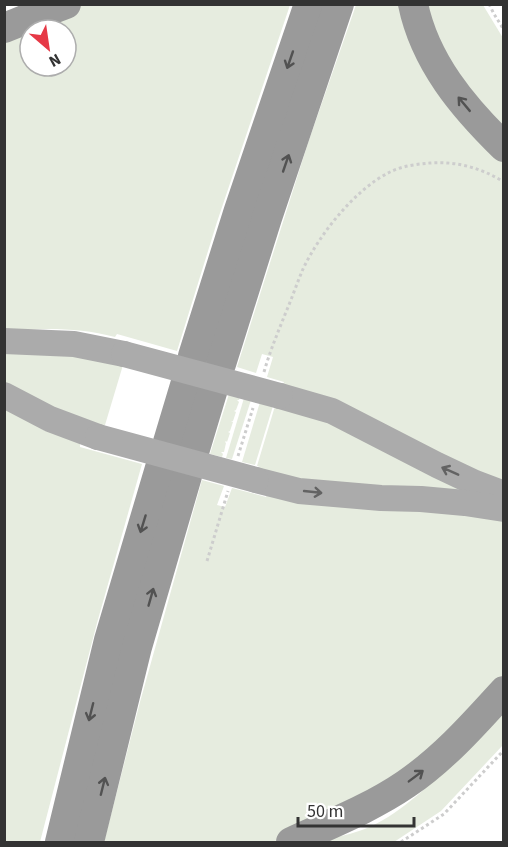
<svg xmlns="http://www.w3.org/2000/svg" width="508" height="847" font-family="'Source Sans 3',sans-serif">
	<rect width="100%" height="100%" fill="#fff"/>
	<g fill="#e6ecdf" fill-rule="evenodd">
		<path d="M82 5H290L217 222 177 351 117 334 115 337C78 327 42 328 5 331V36ZM30 30H66V66H30Z"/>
		<path d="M356 5H407L503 155V488L283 385 284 382 267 377 273 357 262 354 256 373 237 367 308 143Z"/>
		<path d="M423 5H483L503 38V139L472 106Z"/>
		<path d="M5 346 37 347 123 365 105 425H102L101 430 5 389Z"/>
		<path d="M229 394 240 397 239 400H237L239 402 236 410 234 411 236 412 233 421H231L233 422 230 431 228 432 230 433 227 442 226 441 225 442 226 443 224 452H221L223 454 222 457 210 454Z"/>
		<path d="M244 398 251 400 232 459 226 458Z"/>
		<path d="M260 402 273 406 255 465 242 462Z"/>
		<path d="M4 406 80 442V447L142 464 97 623 40 842H5Z"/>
		<path d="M275 406 300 409 481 491 359 489 258 472 260 467 257 466Z"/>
		<path d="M202 480 224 486 217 505 225 507 232 488 266 497 267 493 503 515V682L443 747 299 830 273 842H104L140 702Z"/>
		<path d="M503 709V745L441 811 394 842H319L323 840C335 837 348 835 359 831 410 815 466 747 503 709Z"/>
	</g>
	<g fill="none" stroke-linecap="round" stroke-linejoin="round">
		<g stroke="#cdcdcd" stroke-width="3" stroke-dasharray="3 3" stroke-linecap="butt">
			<path d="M489 4 494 14 504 30"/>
			<path d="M264 372C270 351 278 332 286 312 292 298 297 283 303 269 319 235 355 189 390 172 402 166 417 164 430 163 457 161 481 168 504 182"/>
			<path d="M238 456 253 408"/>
			<path d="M207 561 228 491"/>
			<path d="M401 842 444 814 504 750"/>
		</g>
		<g stroke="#ababab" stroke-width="26">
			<path d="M4 341 74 344 124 354"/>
			<path d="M4 395 50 419 98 437"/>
			<path d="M280 396 332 411 437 465 475 483 504 494"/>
			<path d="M256 480 299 491 381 498 421 499 465 503 504 509"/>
		</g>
		<g stroke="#9a9a9a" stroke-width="30">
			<path d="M413 4C425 62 463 107 504 147"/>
			<path d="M4 28 34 16 66 4"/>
			<path d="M193 356 239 210 309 4"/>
			<path d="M221 364 267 218 339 4"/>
			<path d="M168 442 186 382"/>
			<path d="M195 449 213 389"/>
			<path d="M60 842 109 640 160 468"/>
			<path d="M89 842 137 647 187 476"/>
			<path d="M291 842C330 824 371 808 406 784 443 759 474 724 504 691"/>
		</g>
		<g stroke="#ababab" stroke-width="26">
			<path d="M124 354 280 396"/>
			<path d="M98 437 256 480"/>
		</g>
	</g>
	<defs><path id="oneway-shaft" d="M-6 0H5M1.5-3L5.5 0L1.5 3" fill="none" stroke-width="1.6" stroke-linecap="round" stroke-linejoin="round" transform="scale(1.5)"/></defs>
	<g stroke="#525252">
		<use href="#oneway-shaft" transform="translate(290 60) rotate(109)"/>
		<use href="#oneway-shaft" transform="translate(464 104) rotate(-130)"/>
		<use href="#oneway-shaft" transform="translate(286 163) rotate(-71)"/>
		<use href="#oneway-shaft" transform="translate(143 524) rotate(107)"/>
		<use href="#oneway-shaft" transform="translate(151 597) rotate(-74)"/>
		<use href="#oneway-shaft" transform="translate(91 712) rotate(104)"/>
		<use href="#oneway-shaft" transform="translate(416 776) rotate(-37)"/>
		<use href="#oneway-shaft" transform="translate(103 786) rotate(-76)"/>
	</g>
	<g stroke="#636363">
		<use href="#oneway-shaft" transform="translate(450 471) rotate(-156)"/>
		<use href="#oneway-shaft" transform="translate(313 492) rotate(6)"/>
	</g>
	<rect width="508" height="847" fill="none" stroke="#333333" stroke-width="12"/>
	<g transform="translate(48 48) rotate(151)"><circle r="28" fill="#ffffff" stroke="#adadad" stroke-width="1.5"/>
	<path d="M0-4.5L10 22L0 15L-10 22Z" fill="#e63946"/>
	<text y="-9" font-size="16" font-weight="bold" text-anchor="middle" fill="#333333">N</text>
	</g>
	<path d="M298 817v9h116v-9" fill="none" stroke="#333333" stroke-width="3"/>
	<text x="307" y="817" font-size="18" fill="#333333" stroke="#ffffff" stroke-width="4.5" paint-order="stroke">50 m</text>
</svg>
